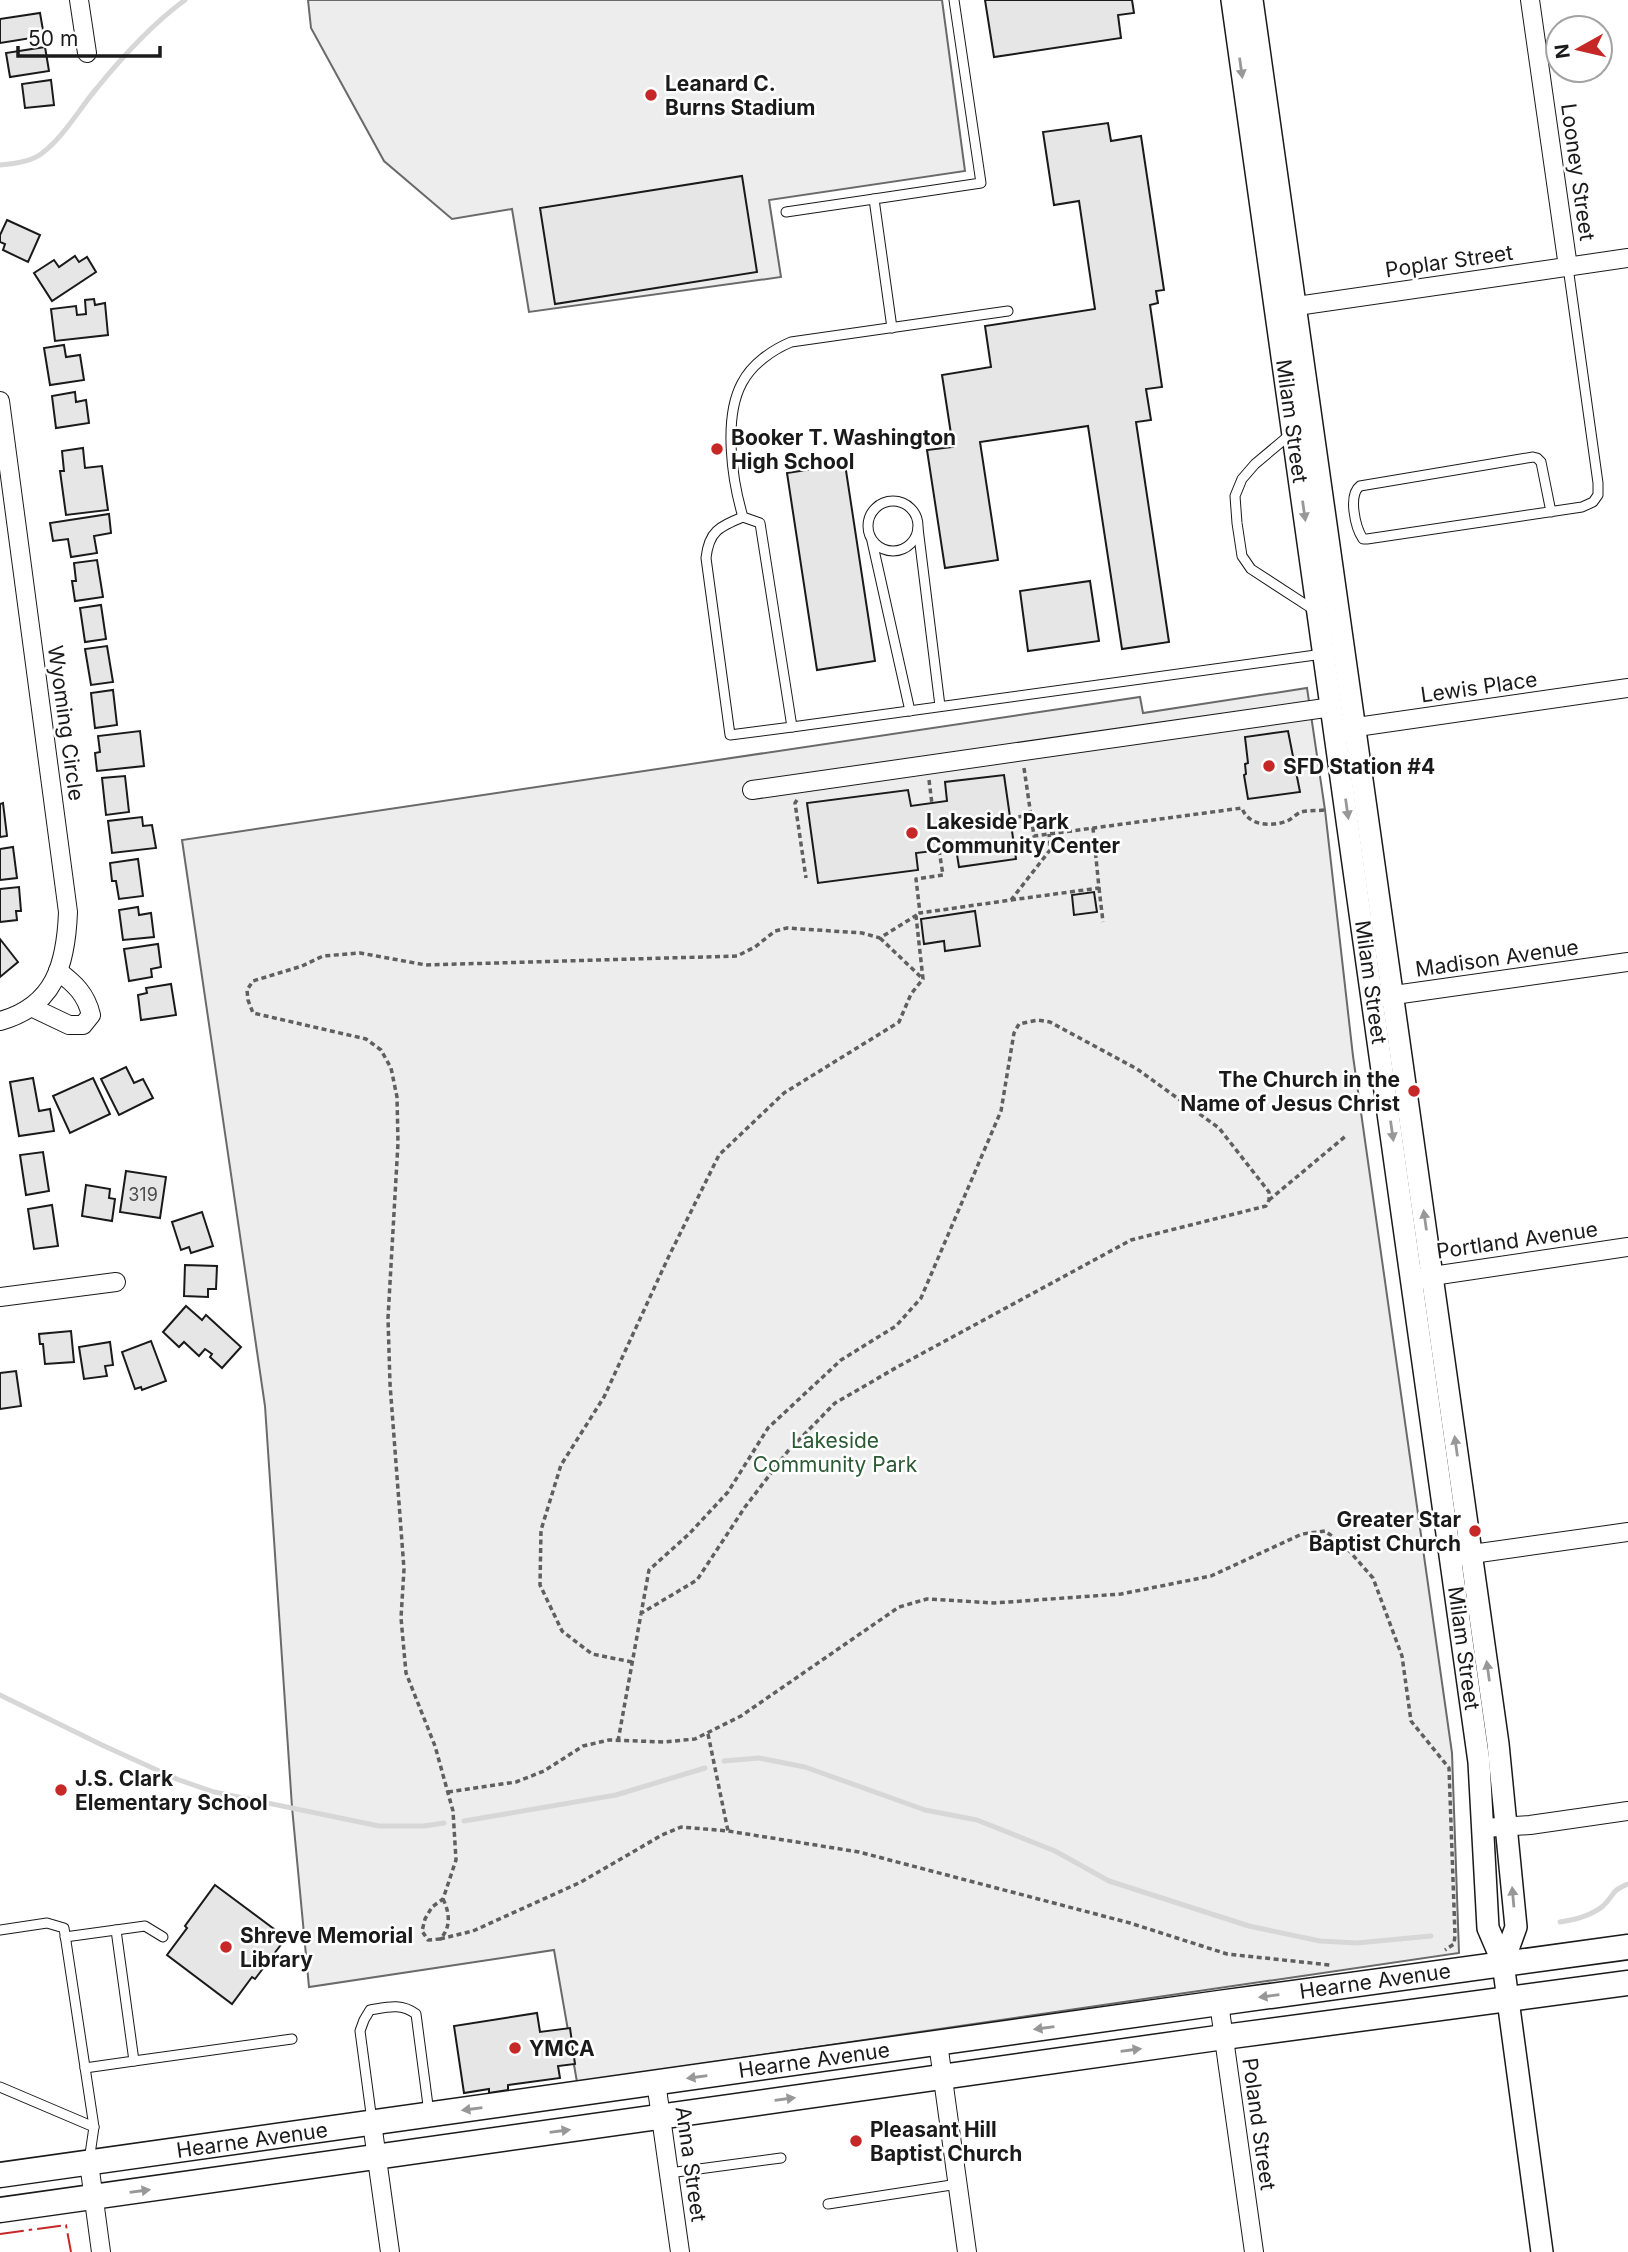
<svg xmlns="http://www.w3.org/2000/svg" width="1628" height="2252" font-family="Inter,sans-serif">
	<rect width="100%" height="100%" fill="#fff"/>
	<g fill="#ededed" stroke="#6a6a6a" stroke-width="2">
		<path d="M308 0H942L965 171 769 200 781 277 529 312 512 209 452 219 384 161 311 28Z"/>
		<path d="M1307 688 1325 810 1353 1056 1452 1753 1459 1953 577 2082 554 1950 309 1987 292 1807 265 1406 182 840 1140 697 1143 713Z"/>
	</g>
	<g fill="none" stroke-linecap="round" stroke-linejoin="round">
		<g stroke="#d7d7d7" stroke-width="5">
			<path d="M0 165C13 164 30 162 41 154 64 137 79 109 97 88 123 56 152 24 185 0"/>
			<path d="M0 1695 102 1745 179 1780 214 1792 379 1826H424L444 1823"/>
			<path d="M724 1761 759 1758 805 1767 925 1810 977 1820 1055 1851 1109 1881 1249 1926 1320 1941 1357 1943 1431 1936"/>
			<path d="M464 1821 616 1795 705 1768"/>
			<path d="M1560 1922C1574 1920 1592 1915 1603 1906 1615 1895 1610 1891 1628 1884"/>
		</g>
	</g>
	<g fill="#e6e6e6" stroke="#1a1a1a" stroke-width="2">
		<path d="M985 0H1132L1134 13 1118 15 1121 38 994 57Z"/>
		<path d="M40 13 44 36 0 43V19Z"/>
		<path d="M45 47 49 71 10 77 6 53Z"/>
		<path d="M51 80 54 105 25 108 22 84Z"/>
		<path d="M1108 123 1111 141 1141 136 1164 290 1156 291 1158 303 1150 305 1162 387 1146 389 1151 420 1136 422 1169 642 1122 649 1088 426 980 442 998 560 945 568 927 450 953 447 942 375 991 367 985 326 1095 309 1079 201 1054 205 1043 132Z"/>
		<path d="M742 176 757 272 555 304 540 208Z"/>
		<path d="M7 220 40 235 28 262 3 250 5 244 0 242V235Z"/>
		<path d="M75 256 79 262 87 257 96 272 52 301 34 273 54 260 59 267Z"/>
		<path d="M94 299 95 305 105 303 108 335 55 341 51 309 76 306 77 315 86 314 85 300Z"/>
		<path d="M64 345 66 357 80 355 84 380 50 385 44 348Z"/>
		<path d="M75 392 76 402 86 400 89 423 56 428 52 396Z"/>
		<path d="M83 448 85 468 102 466 108 510 66 515 60 471H64L62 451Z"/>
		<path d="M845 464 875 661 817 670 787 473Z"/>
		<path d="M109 514 111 533 94 536 97 553 71 557 68 539 53 541 50 523Z"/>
		<path d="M97 560 103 597 75 601 72 581H76L74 563Z"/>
		<path d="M1090 581 1099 641 1028 651 1020 591Z"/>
		<path d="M101 605 106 639 85 642 80 608Z"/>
		<path d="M107 646 113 682 91 685 85 649Z"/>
		<path d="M113 690 117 725 95 728 91 693Z"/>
		<path d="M140 731 144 766 97 771 95 753 100 752 98 736Z"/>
		<path d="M1288 731 1300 792 1248 799 1244 775 1246 774 1245 764 1248 763 1245 737Z"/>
		<path d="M1004 775 1016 859 959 867 956 848 916 853 918 870 818 883 807 803 908 790 911 806 947 801 945 782Z"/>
		<path d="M125 776 129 812 106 815 102 778Z"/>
		<path d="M3 803 7 836 0 837V804Z"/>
		<path d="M142 817 143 826 152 825 156 848 112 853 108 821Z"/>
		<path d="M13 847 17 878 0 880V849Z"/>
		<path d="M138 859 143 896 119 899 116 881H112L110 863Z"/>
		<path d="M19 887 21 911H16L17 920 0 922V889Z"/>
		<path d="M1094 892 1097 912 1074 915 1072 895Z"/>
		<path d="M138 907 139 915 151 913 154 937 123 940 119 910Z"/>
		<path d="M975 911 980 946 945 951 944 941 924 944 921 919Z"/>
		<path d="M0 939 18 962 0 977Z"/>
		<path d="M158 944 161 967 151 969 152 977 129 981 124 949Z"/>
		<path d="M171 984 176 1015 141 1020 138 995 147 993 146 988Z"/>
		<path d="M126 1067 134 1083 143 1079 153 1098 119 1115 101 1079Z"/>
		<path d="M33 1078 39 1111 50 1109 54 1131 19 1136 10 1082Z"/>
		<path d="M93 1078 110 1114 70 1133 53 1096Z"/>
		<path d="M43 1152 49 1191 26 1195 20 1155Z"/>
		<path d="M126 1171 166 1177 160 1218 120 1212Z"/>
		<path d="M86 1185 110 1189 109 1198 115 1199 112 1221 82 1216Z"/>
		<path d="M52 1205 58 1246 34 1249 28 1209Z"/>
		<path d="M202 1212 213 1246 191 1253 189 1247 181 1250 172 1222Z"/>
		<path d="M185 1265 217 1266 216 1289H208V1297L184 1296Z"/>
		<path d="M186 1306 202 1320 206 1315 241 1347 222 1368 210 1357 212 1354 205 1349 199 1356 184 1342 179 1347 163 1332Z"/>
		<path d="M71 1331 74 1362 45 1364 43 1344H40L39 1334Z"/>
		<path d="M151 1341 166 1381 142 1390 141 1387 135 1389 122 1352Z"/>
		<path d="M110 1342 113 1365 105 1366 107 1376 84 1379 79 1347Z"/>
		<path d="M16 1371 21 1406 0 1409V1373Z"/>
		<path d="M215 1885 286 1938 255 1979 252 1977 232 2004 167 1955 187 1928 185 1926Z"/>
		<path d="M537 2013 540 2032 570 2028 575 2064 558 2066 560 2078 508 2085V2090L489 2093V2089L464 2093 454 2026Z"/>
	</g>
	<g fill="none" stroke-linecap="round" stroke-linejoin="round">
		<g stroke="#1a1a1a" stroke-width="11">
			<g id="service">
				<path d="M786 212 874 199"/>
				<path d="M1008 311 791 342C772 350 752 364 742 383 723 418 732 480 743 517L760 523 792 727 1323 654"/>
				<path d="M892 328 874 199 981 183 954 0"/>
				<path d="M1292 433 1255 464 1242 479 1235 496 1237 523 1242 556 1251 569 1314 610"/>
				<circle cx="893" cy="526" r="25"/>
				<path d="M1551 512 1541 462 1537 458 1533 457 1360 486C1348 495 1355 527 1363 539H1367L1582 507 1593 502 1598 495V483L1568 267"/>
				<path d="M743 517C719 527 709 531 706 558L730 735 792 727"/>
				<path d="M918 528 940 706"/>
				<path d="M872 541 910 711"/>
				<path d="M0 1930 47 1923 64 1928 94 2127 89 2161"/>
				<path d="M116 1930 134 2061 292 2039"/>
				<path d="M65 1937 145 1926 163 1937"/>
				<path d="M85 2068 134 2061"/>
				<path d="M0 2087 94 2127"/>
				<path d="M372 2121 360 2031 364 2020 370 2010C388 2007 401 2003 416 2014L429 2113"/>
				<path d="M669 2173 781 2158"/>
				<path d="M828 2204 958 2184"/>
			</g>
		</g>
		<g stroke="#1a1a1a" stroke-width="20">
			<g id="minor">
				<path d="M79 0 87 53"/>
				<path d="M1530 0 1568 267"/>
				<path d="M1283 308 1628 258"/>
				<path d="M0 401 68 912C66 964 55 1006 0 1021"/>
				<path d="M1343 729 1628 688"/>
				<path d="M752 790 1332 707"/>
				<path d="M1380 997 1628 962"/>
				<path d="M31 1007 69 1025H83L91 1015C86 994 75 984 58 971"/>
				<path d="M1419 1278 1628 1247"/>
				<path d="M0 1297 116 1282"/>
				<path d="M1458 1556 1628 1532"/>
				<path d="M1484 1828 1530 1825 1628 1811"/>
				<path d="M1219 2003 1254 2252"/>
				<path d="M938 2043 967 2252"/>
				<path d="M656 2082 680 2252"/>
				<path d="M372 2123 390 2252"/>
				<path d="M89 2163 101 2252"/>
			</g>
		</g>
		<g stroke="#1a1a1a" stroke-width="24">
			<g id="tertiary">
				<path d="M1232 0 1479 1762 1488 1928 1503 1963 1542 2252"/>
				<path d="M1252 0 1498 1744 1516 1927 1503 1963"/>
			</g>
		</g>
		<g stroke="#1a1a1a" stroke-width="27">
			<g id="secondary">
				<path d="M0 2175 1219 2003 1628 1947"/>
				<path d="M0 2210 1224 2037 1628 1983"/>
			</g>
		</g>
		<g stroke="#5f5f5f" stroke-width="3.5" stroke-dasharray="5 3.5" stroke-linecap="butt">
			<path d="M1024 768 1034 836 1242 808C1248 826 1271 827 1287 821 1292 819 1296 814 1301 812 1308 810 1317 811 1325 810"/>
			<path d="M929 780 932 804"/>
			<path d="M797 800 795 803 806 878"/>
			<path d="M1010 818 1032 815"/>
			<path d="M939 850 943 875 916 879 920 913 1011 900 1050 850 1049 834"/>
			<path d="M1099 888 1103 922"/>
			<path d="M1011 900 1099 888 1093 828"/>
			<path d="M880 938 922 978"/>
			<path d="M1269 1200 1347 1135"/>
			<path d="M632 1662 592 1654 562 1631 540 1585 541 1530 561 1465 604 1397 668 1258 719 1155 784 1093 899 1022 911 994 923 979 916 916"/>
			<path d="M708 1734 728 1831"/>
			<path d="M618 1741 649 1570 689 1534 728 1492 768 1428 841 1360 896 1326 921 1298 1001 1111 1014 1033 1019 1024 1038 1020 1050 1022 1137 1069 1219 1128 1269 1192V1200L1266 1206 1131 1240 899 1366 835 1403 788 1451 745 1507 697 1580 640 1614"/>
			<path d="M448 1792 516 1782 544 1771 583 1746 609 1740 664 1742 695 1739 741 1716 899 1607 927 1599 994 1603 1121 1594 1211 1576 1302 1534 1325 1531 1344 1545 1373 1578 1402 1656 1411 1721 1449 1768 1455 1935 1454 1944 1445 1950"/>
			<path d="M443 1899C450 1913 451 1928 440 1939L428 1940 422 1931 425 1919 432 1907 443 1899 456 1860 453 1811 435 1746 406 1673 401 1618 404 1569 390 1384 388 1318 398 1143 397 1097 391 1068 381 1050 366 1039 253 1013 248 1000 247 990 253 981 302 966 323 956 360 953 426 965 737 956 755 947 775 931 787 928 862 933 880 938 920 913"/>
			<path d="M440 1939 473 1931 581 1882 662 1835 681 1827 728 1831 859 1852 1130 1923 1227 1954 1330 1965"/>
		</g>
		<use href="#service" stroke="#fff" stroke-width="9"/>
		<use href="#minor" stroke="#fff" stroke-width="18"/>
		<use href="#tertiary" stroke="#fff" stroke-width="21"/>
		<use href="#secondary" stroke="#fff" stroke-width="24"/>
		<path stroke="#c62828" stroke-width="2" stroke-dasharray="24 5 3.5 5" stroke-linecap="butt" d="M0 2234 66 2225 71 2252"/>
	</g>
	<defs><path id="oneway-solid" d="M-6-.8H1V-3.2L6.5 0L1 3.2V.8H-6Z" transform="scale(1.75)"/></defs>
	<g fill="#989898">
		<use href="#oneway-solid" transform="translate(1241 68) rotate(82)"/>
		<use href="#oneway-solid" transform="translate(1304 511) rotate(82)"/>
		<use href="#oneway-solid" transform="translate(1347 809) rotate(82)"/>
		<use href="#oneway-solid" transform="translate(1392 1131) rotate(82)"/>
		<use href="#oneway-solid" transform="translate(1425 1220) rotate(-98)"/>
		<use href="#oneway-solid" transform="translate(1456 1446) rotate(-98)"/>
		<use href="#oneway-solid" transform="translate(1488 1671) rotate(-98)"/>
		<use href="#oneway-solid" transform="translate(1513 1897) rotate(-95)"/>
		<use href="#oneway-solid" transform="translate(1269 1996) rotate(172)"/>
		<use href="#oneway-solid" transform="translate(1044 2028) rotate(172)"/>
		<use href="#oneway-solid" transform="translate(1131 2050) rotate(-8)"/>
		<use href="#oneway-solid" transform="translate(697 2077) rotate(172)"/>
		<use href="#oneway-solid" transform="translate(785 2099) rotate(-8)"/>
		<use href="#oneway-solid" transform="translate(472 2109) rotate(172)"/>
		<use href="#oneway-solid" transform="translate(560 2131) rotate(-8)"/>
		<use href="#oneway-solid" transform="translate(140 2191) rotate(-8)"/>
	</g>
	<g fill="#c62828" stroke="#fff" stroke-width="2.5">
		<circle cx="651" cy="95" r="7"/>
		<circle cx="717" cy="449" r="7"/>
		<circle cx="1269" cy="766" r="7"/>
		<circle cx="912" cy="833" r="7"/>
		<circle cx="1414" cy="1091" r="7"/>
		<circle cx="1475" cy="1531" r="7"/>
		<circle cx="61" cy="1790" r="7"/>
		<circle cx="226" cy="1947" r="7"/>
		<circle cx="515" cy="2048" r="7"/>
		<circle cx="856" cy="2141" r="7"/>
	</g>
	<g text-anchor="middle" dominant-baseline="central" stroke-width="5" stroke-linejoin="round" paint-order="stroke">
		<g font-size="18" fill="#4d4d4d">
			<text x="143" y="1194">319</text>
		</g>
		<g font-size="21" font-weight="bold" fill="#1a1a1a" stroke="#fff" text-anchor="start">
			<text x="665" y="83">Leanard C.<tspan x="665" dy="24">Burns Stadium</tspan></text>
			<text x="731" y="437">Booker T. Washington<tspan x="731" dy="24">High School</tspan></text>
			<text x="1283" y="766">SFD Station #4</text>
			<text x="926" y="821">Lakeside Park<tspan x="926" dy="24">Community Center</tspan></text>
			<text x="1400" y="1079" text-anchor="end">The Church in the<tspan x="1400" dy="24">Name of Jesus Christ</tspan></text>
			<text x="1461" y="1519" text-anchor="end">Greater Star<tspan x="1461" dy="24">Baptist Church</tspan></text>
			<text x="75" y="1778">J.S. Clark<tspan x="75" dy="24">Elementary School</tspan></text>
			<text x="240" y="1935">Shreve Memorial<tspan x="240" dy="24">Library</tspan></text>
			<text x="529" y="2048">YMCA</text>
			<text x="870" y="2129">Pleasant Hill<tspan x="870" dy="24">Baptist Church</tspan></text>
		</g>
		<g font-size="21" fill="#1a1a1a" stroke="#fff">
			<text transform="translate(1578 172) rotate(82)">Looney Street</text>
			<text transform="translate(1449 261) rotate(-8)">Poplar Street</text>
			<text transform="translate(1292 421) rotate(82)">Milam Street</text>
			<text transform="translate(1479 687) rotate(-8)">Lewis Place</text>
			<text transform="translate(66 723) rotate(82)">Wyoming Circle</text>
			<text transform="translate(1497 958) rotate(-8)">Madison Avenue</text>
			<text transform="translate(1371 982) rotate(82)">Milam Street</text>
			<text transform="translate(1517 1240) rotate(-8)">Portland Avenue</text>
			<text transform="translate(1464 1648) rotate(82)">Milam Street</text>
			<text transform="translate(1375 1981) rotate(-8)">Hearne Avenue</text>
			<text transform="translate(814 2060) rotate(-8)">Hearne Avenue</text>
			<text transform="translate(1259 2124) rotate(82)">Poland Street</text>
			<text transform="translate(252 2140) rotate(-8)">Hearne Avenue</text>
			<text transform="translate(691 2164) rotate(82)">Anna Street</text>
		</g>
		<g font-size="21" fill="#2b5a34" stroke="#fff">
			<text x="835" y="1440">Lakeside<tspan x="835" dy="24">Community Park</tspan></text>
		</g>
	</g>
	<g transform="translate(1579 49) rotate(262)"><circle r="33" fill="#ffffff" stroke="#a3a3a3" stroke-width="2"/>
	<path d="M0-5L12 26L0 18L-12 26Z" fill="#c62828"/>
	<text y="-10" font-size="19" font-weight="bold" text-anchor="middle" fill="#1a1a1a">N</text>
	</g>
	<path d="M18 46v10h142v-10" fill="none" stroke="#1a1a1a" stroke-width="3.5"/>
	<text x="28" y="46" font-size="21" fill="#1a1a1a" stroke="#ffffff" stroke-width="5" paint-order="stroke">50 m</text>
</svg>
